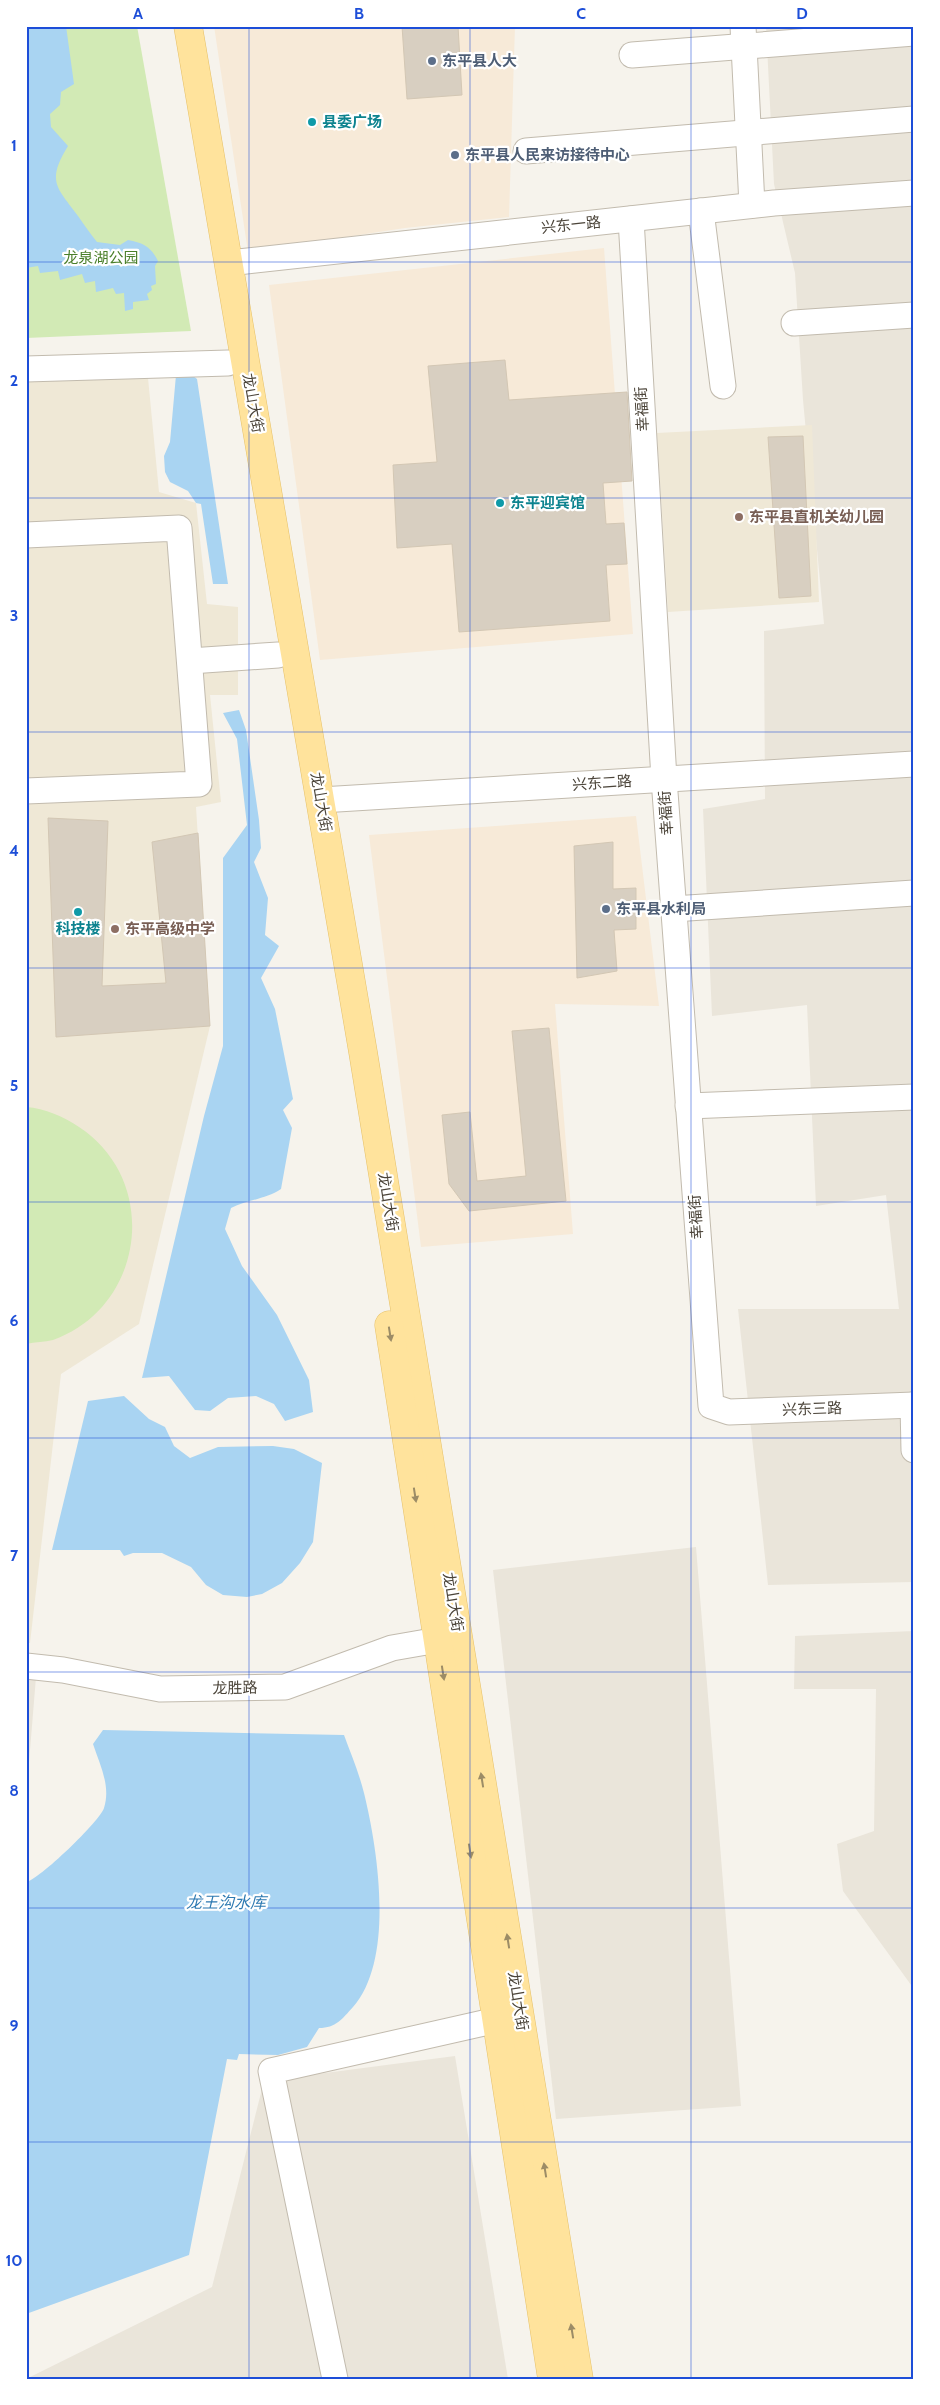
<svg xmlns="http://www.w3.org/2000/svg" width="940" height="2405" font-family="Cabin,'Noto Sans SC',sans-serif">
	<rect width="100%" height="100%" fill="#f6f3ec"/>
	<g fill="#eae5da">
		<path d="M766 26H914V1582L768 1585 738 1309H899L886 1195 816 1206 807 1005 712 1016 703 809 765 799 764 631 824 624 803 400 795 273 774 184Z"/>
		<path d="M696 1547 741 2106 556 2119 493 1570Z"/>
		<path d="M914 1631V1989L843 1891 837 1844 874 1831 876 1689H794L795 1636Z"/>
		<path d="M26 1677H36L26 1799Z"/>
		<path d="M455 2056 508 2379H26L212 2287 264 2081Z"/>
	</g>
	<g fill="#f7ead8">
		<path d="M214 26H515L509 217 405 228 248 252Z"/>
		<path d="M604 248 633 634 320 660 269 285Z"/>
		<path d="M636 816 659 1006 555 1004 573 1234 421 1247 369 835Z"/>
	</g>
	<g fill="#efe8d6">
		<path d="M148 378 159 492 196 503 207 604 238 607V695H210L221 802 196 807 210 1026 139 1324 61 1374 30 1643H26V382Z"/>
		<path d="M812 425 819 602 668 612 657 433Z"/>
	</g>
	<g fill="#d2eab5">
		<path d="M26 26H137L191 331 26 338Z"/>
		<path d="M26 1107C45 1108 64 1117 79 1127 161 1181 145 1307 53 1340 45 1342 35 1342 26 1344Z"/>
	</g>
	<g fill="#a9d4f2">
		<path d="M26 26H66L74 84 61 92 60 105 50 114 51 127 68 146C46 182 57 187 78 216 84 225 90 233 97 242L120 245 128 240C144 243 151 247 158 261L155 266 156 284 151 286 152 290 147 294 149 300 133 302V309L125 311 124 293 116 294 113 288 96 292 95 281 85 283 82 274 60 280 58 271 40 273 38 266 26 268Z"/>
		<path d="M189 373 197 379 228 584H213L201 504 196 503 188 491 170 482 165 472 164 456 170 442 176 375Z"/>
		<path d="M239 710 246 730 259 820 261 848 254 862 268 898 265 935 279 946 261 978 275 1009 293 1099 283 1110 292 1128 281 1189C266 1199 247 1200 231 1208L225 1229 242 1266 277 1315 309 1380 313 1412 285 1421 274 1404 256 1396 228 1398 210 1411 195 1410 169 1376 142 1378 204 1116 223 1046V858L247 825 237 739 223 713Z"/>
		<path d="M124 1396 149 1419 165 1427 174 1446 190 1458 218 1447 273 1446 294 1449 322 1463 313 1542 300 1563 282 1583 262 1594 247 1597 223 1595 206 1585 191 1567 162 1553H133L124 1556 120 1550H52L88 1401Z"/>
		<path d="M103 1730 344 1735C351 1754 359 1773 364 1793 378 1850 395 1959 353 2007 342 2019 336 2028 319 2028L307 2047 278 2055 239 2054 237 2060 227 2059 189 2255 26 2314V1882C38 1881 101 1820 104 1808 111 1786 100 1765 93 1744Z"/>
	</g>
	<g fill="#d8cfc1" stroke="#d3c7b4">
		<path d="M402 26H458L462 95 407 99Z"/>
		<path d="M505 360 509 400 627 392 632 481 603 483 606 524 624 523 627 564 606 565 610 621 459 632 452 544 397 548 393 465 437 462 428 366Z"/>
		<path d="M803 436 811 596 779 598 768 437Z"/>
		<path d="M48 818 108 821 102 986 166 983 152 842 198 833 210 1026 56 1037Z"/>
		<path d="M613 842V889L636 888V929L614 930 617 971 577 978 574 846Z"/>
		<path d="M549 1028 566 1201 469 1211 449 1184 442 1115 470 1112 477 1181 526 1176 512 1031Z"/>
	</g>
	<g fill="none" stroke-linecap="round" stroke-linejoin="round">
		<g stroke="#c2bbae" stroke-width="27">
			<g id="minor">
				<path d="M743 26 752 205"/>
				<path d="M632 55 914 33"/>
				<path d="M526 151 914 119"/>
				<path d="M701 211 723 386"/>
				<path d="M631 219 664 779 711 1406 729 1412 914 1405"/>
				<path d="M229 263 774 203 914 193"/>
				<path d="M794 323 914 315"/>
				<path d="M26 369 228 363"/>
				<path d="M26 535 179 528 199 784 26 791"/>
				<path d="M190 661 278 655"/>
				<path d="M321 800 914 764"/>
				<path d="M673 909 914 893"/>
				<path d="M688 1106 914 1097"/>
				<path d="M913 1405 914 1450"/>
				<path d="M26 1666 63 1670 160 1689 285 1687 392 1648 438 1640"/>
				<path d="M335 2379 271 2071 497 2020"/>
			</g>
		</g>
		<g stroke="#e6c16a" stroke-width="29">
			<g id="major">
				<path d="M188 26 363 1052 579 2379"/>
				<path d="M389 1325 552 2379"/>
			</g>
		</g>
		<use href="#minor" stroke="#fff" stroke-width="25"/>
		<use href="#major" stroke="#ffe39c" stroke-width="28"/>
	</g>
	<defs><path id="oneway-solid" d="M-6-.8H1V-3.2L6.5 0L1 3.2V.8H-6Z" transform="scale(1.25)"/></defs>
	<g fill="#9c8c66">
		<use href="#oneway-solid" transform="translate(390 1334) rotate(81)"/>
		<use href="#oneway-solid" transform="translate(415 1495) rotate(81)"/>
		<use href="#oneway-solid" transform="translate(443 1673) rotate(81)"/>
		<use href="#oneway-solid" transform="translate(482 1780) rotate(-99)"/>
		<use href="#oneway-solid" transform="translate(470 1851) rotate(81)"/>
		<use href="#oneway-solid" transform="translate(508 1941) rotate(-99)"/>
		<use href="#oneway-solid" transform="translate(545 2170) rotate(-99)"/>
		<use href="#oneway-solid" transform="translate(572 2331) rotate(-99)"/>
	</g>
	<path fill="none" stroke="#1d4ed8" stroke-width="1" stroke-opacity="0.55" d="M249 26V2379M470 26V2379M691 26V2379M26 262H914M26 498H914M26 732H914M26 968H914M26 1202H914M26 1438H914M26 1672H914M26 1908H914M26 2142H914"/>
	<g fill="#5c6f8a" stroke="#fff" stroke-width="2">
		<circle cx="432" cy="61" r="5"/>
		<circle cx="455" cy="155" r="5"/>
		<circle cx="606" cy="909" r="5"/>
	</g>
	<g fill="#0f9aa8" stroke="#fff" stroke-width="2">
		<circle cx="312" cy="122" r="5"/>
		<circle cx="500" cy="503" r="5"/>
		<circle cx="78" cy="912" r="5"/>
	</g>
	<g fill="#8d6e63" stroke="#fff" stroke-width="2">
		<circle cx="739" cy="517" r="5"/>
		<circle cx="115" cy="929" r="5"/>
	</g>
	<g text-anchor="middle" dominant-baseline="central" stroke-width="4.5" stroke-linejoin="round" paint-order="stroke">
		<g font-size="15" font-weight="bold" fill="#4e5e75" stroke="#fff" text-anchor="start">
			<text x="442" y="61">东平县人大</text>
			<text x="465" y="155">东平县人民来访接待中心</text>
			<text x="616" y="909">东平县水利局</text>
		</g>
		<g font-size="15" font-weight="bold" fill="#0d838f" stroke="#fff" text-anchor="start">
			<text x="322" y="122">县委广场</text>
			<text x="510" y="503">东平迎宾馆</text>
			<text x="78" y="929" text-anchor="middle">科技楼</text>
		</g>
		<g font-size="15" fill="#4b4439" stroke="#fff">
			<text transform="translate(571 225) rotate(-6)">兴东一路</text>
			<text transform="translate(253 403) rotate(80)">龙山大街</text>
			<text transform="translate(642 409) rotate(-93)">幸福街</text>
			<text transform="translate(602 783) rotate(-4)">兴东二路</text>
			<text transform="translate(321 802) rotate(80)">龙山大街</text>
			<text transform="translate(666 813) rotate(-94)">幸福街</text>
			<text transform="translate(388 1202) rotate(81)">龙山大街</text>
			<text transform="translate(696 1217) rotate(-94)">幸福街</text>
			<text transform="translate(812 1409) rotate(-2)">兴东三路</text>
			<text transform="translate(453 1602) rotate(81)">龙山大街</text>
			<text transform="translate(235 1688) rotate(-1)">龙胜路</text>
			<text transform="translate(518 2001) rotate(81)">龙山大街</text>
		</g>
		<g font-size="15" fill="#4a7f2a" stroke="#fff">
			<text x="101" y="258">龙泉湖公园</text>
		</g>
		<g font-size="15" font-weight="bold" fill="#785e54" stroke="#fff" text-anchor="start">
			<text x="749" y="517">东平县直机关幼儿园</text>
			<text x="125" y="929">东平高级中学</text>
		</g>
		<g font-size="16" font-style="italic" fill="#2e7ab2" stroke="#fff">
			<text x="226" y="1902">龙王沟水库</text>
		</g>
	</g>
	<rect width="940" height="2405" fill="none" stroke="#ffffff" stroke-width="55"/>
	<rect x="28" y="28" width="884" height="2350" fill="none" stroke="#1d4ed8" stroke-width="2"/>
	<g font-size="16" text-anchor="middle" font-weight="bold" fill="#1d4ed8">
		<text x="138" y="19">A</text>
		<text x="359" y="19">B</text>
		<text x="581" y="19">C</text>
		<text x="802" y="19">D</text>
		<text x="14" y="151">1</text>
		<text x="14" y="386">2</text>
		<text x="14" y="621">3</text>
		<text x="14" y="856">4</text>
		<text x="14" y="1091">5</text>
		<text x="14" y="1326">6</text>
		<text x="14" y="1561">7</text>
		<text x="14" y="1796">8</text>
		<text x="14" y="2031">9</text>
		<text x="14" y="2266">10</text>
	</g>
</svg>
